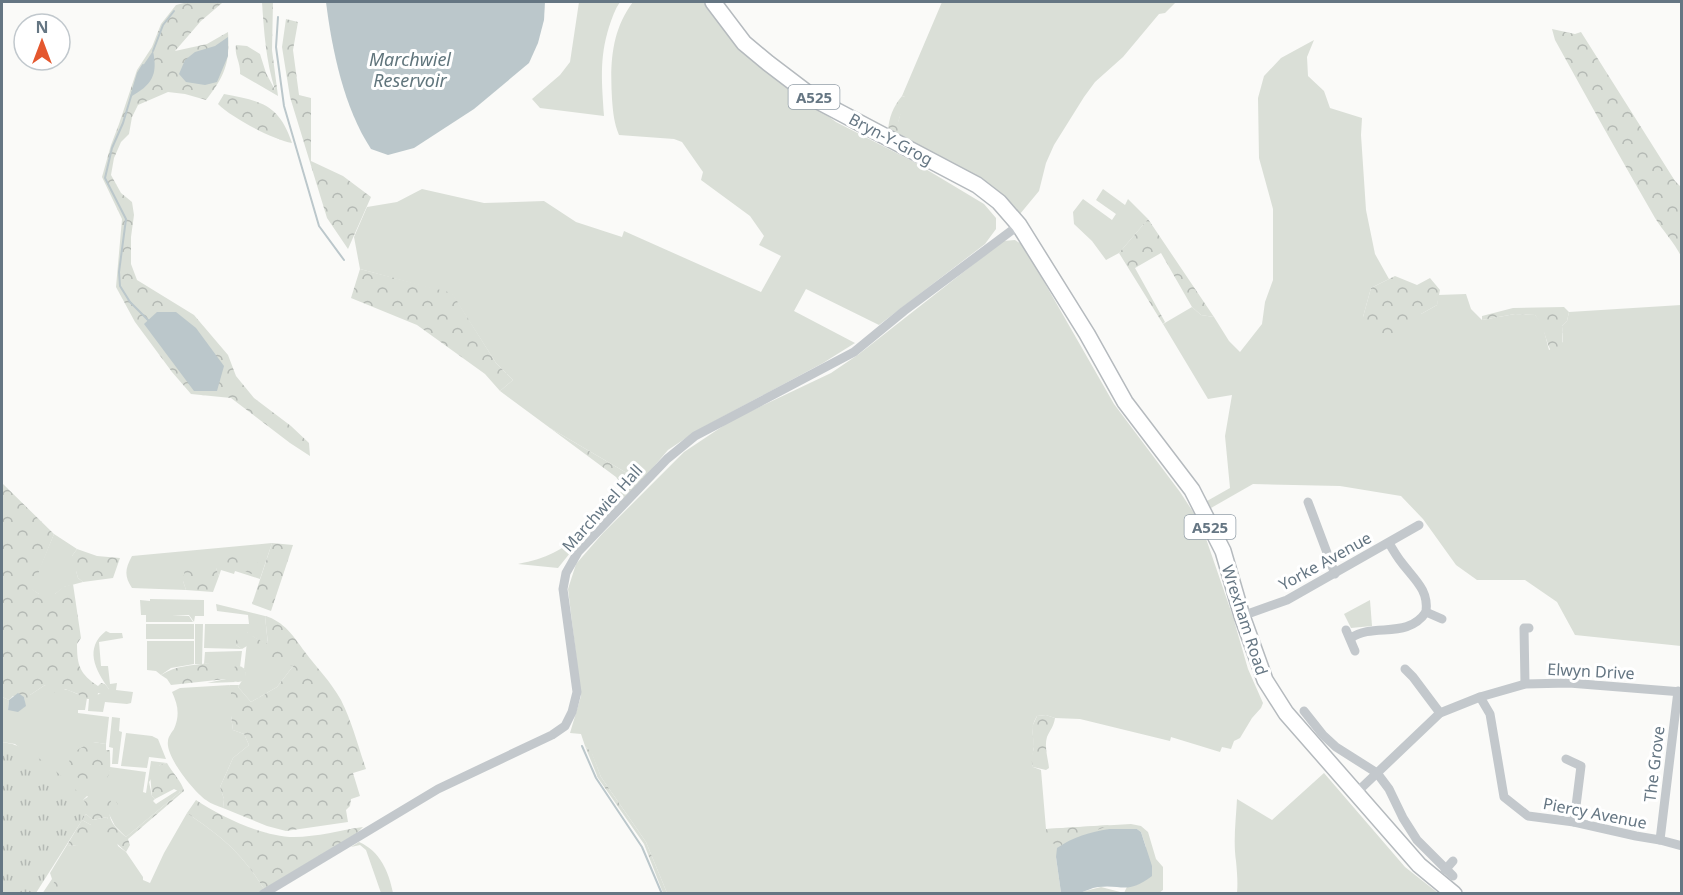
<svg xmlns="http://www.w3.org/2000/svg" width="1683" height="895" font-family="'Noto Sans',sans-serif">
	<defs>
		<pattern id="forest-crowns" width="20" height="18" patternUnits="userSpaceOnUse" patternTransform="scale(1.5)"><rect width="20" height="18" fill="#dadfd7"/><path d="M2 6a3 3 0 1 1 6 0M12 15a3 3 0 1 1 6 0" fill="none" stroke="#b4b9b4"/></pattern>
		<pattern id="park-tufts" width="24" height="20" patternUnits="userSpaceOnUse" patternTransform="scale(1.5)"><rect width="24" height="20" fill="#dadfd7"/><path d="M3 7l-1-3M5 7V3M7 7l1-3M15 17l-1-3M17 17v-4M19 17l1-3" fill="none" stroke="#b4b9b4"/></pattern>
	</defs>
	<rect width="100%" height="100%" fill="#fafaf8"/>
	<g fill="#dadfd7">
		<path d="M579 2H620C615 9 612 18 609 27 599 59 602 83 604 116L540 108 532 99 560 75 570 62Z"/>
		<path d="M633 2H704L728 35 756 62 836 122 914 162 984 204 996 218V229L985 244 879 325 806 289 794 311 855 343 823 363 698 430 668 450 645 477 637 479 550 428 500 391 513 380 496 363 452 294 360 269 354 237 367 207 397 202 422 189 484 203 544 201 576 222 622 237 624 231 761 292 781 256 759 245 764 236 750 216 701 180 703 172 682 142 674 139 619 135C614 123 613 112 612 99 610 64 611 31 633 2Z"/>
		<path d="M942 2H1176L1165 13 1159 14 1123 57 1095 82 1084 97 1054 145 1046 163 1039 191 1020 214C991 176 940 157 898 136L897 126 905 97 902 96Z"/>
		<path d="M1314 40 1307 57 1308 76 1324 91 1330 108 1362 118 1361 135 1366 210 1375 254 1389 279 1371 288 1363 317 1421 314 1437 305 1438 295 1466 294 1471 309 1482 320 1515 314 1535 315 1542 323 1549 350 1563 342 1562 326 1567 321 1569 312 1681 305V646L1575 635 1557 602 1525 580H1477L1456 565 1423 519 1401 496 1340 486 1253 484 1211 508 1207 501 1230 488 1225 436 1232 395 1208 399 1163 324 1192 307 1201 315 1214 317 1229 341 1240 352 1262 324 1265 302 1273 280V209L1259 158 1258 98 1264 76 1281 58Z"/>
		<path d="M1103 189 1125 205 1128 199 1148 219 1119 253 1106 260 1092 241 1074 224 1073 212 1083 199 1112 220 1116 214 1096 200Z"/>
		<path d="M1015 240 1023 245 1114 404 1180 492 1201 524 1233 617 1248 669 1263 703 1261 708 1252 718 1240 738 1234 741 1231 749 1222 747 1220 752 1171 737 1170 741 1080 719 1055 718 1046 715 1037 716C1029 730 1034 733 1034 747 1033 754 1031 759 1033 767L1041 770 1046 829 1131 824 1141 826 1148 832 1156 859 1163 867V890L1159 893H1077L1101 887 1124 893 1146 847 1141 832 1137 829H1109L1056 857 1061 893H667L646 842 601 777 592 754 585 746 581 734 570 733 581 696 568 589 576 564 603 533 684 452 732 420 831 373 859 354 1003 241Z"/>
		<path d="M583 531 578 543 558 568 518 564C547 558 562 551 583 531Z"/>
		<path d="M54 534 77 549 72 556 78 578 83 582 64 587 55 594H39L31 589Z"/>
		<path d="M272 543 260 579 235 571 234 574 221 570 219 576 216 568 183 581 186 590 132 588C124 576 125 569 132 556Z"/>
		<path d="M150 599 204 600V616H195L194 622 189 615H172L189 616 193 622H146V615H141L140 600 150 601Z"/>
		<path d="M1370 600 1372 626 1351 628 1344 614Z"/>
		<path d="M216 604 265 616 268 645 252 636 294 665 277 687 251 702 238 687 246 674 244 669 248 632 236 645 242 649 204 648 205 624H249L248 615 217 611Z"/>
		<rect x="146" y="624" width="48" height="15"/>
		<path d="M195 624H203L202 664H195Z"/>
		<path d="M106 631 110 633H122L123 638 99 642 101 666H108L110 684 117 683 116 690 133 692 131 703 127 704 105 702 103 712 88 711 89 699 109 689C95 670 84 648 106 631Z"/>
		<path d="M147 641H194V664L171 668 161 675 156 671 147 670Z"/>
		<path d="M242 651 240 667 237 666 234 681 236 682 207 683 226 679 208 663 204 664 205 652Z"/>
		<path d="M45 685 68 690 87 698 85 710H78V713L109 717 106 744 93 742 110 771V767L146 772 143 792 146 793 151 761 167 763 160 765 149 782 152 796 155 799 153 801 156 804 178 790 180 792 126 837 115 826 108 812 87 796 83 800 15 744 2 742V697L9 700 8 710 25 706V703H30V695Z"/>
		<path d="M230 685 228 689H231V716L233 730 244 734 249 745 233 758 220 787 224 799 223 808C218 806 211 804 206 800 194 792 165 756 168 741 168 737 172 732 174 729 180 715 178 705 172 692L180 688Z"/>
		<path d="M112 717 120 718 119 731 122 732 118 764H112L113 748 109 747Z"/>
		<path d="M126 733 152 736 158 739 166 759 149 757 147 768 121 766Z"/>
		<path d="M1324 773 1405 867 1438 893H1237C1238 882 1237 872 1236 861 1233 841 1236 819 1237 799L1272 820Z"/>
		<path d="M187 813C222 837 241 852 264 889L256 894H42L52 879 50 873 67 845 77 846 91 825 82 820 86 814 93 820 107 817 115 833 118 846 126 852 143 877V880L150 883 164 853Z"/>
		<path d="M359 842C380 851 389 872 393 893H381L366 850 360 845 351 847Z"/>
	</g>
	<g fill="url(#forest-crowns)">
		<path d="M188 2 222 3 201 21 175 51 207 44 228 32C230 63 225 76 206 100L185 94 168 92 138 105 132 117 129 134 121 142 114 158 111 175 121 193 132 202 134 215 131 237V264L137 280 194 315 228 355 236 376 254 398 291 426 309 443 310 456 290 443 231 398 191 394 172 372 135 322 116 287 122 219 102 177 111 145 119 124 137 70 152 47 161 24 176 5Z"/>
		<path d="M262 2H273L272 50 278 96 240 74C241 63 234 55 236 45L247 46 260 54 266 73 275 90C266 61 264 32 262 2Z"/>
		<path d="M286 19 298 22 293 50 299 95 311 98V161L343 176 371 197 348 249 327 218 290 97 282 47Z"/>
		<path d="M1552 29 1575 34 1581 32 1675 181 1681 187V256C1674 242 1663 231 1655 218 1621 159 1588 100 1555 40Z"/>
		<path d="M224 94C261 101 279 104 292 143 272 139 232 118 218 104Z"/>
		<path d="M902 96 907 98V104C900 113 896 123 899 134L897 137 888 131C889 117 893 107 902 96Z"/>
		<path d="M1148 219 1214 317 1201 315 1192 307 1161 253 1135 268 1165 322 1163 324 1119 253Z"/>
		<path d="M360 269 452 293 496 363 513 380 500 391 485 374 417 325 351 298Z"/>
		<path d="M1395 276 1417 285 1430 278 1440 290 1437 305 1421 314 1411 330 1391 335 1371 333 1363 317 1371 288Z"/>
		<path d="M1564 307 1569 312 1567 321 1562 326 1563 356 1555 358C1545 344 1546 328 1535 315L1515 314 1482 320V316L1513 308Z"/>
		<path d="M550 428 637 479 645 477 575 547 583 531 618 497 623 487 616 477Z"/>
		<path d="M2 483 54 534 32 589 39 594H55L63 587 73 584 81 638 77 644C77 666 80 674 98 686L101 683 105 684 109 689 106 695 98 693 97 702H91L89 699H83L78 694 65 689 55 693 45 685 30 695V703H25L24 697 13 696 9 700 2 697Z"/>
		<path d="M272 543 293 545 271 611 252 604Z"/>
		<path d="M231 548C242 552 247 560 258 563L260 570 251 574 241 569H234C227 564 226 557 216 557L214 554 217 550Z"/>
		<path d="M77 549 97 556 120 558 113 578 83 582 78 578 76 571 71 568 72 556Z"/>
		<path d="M196 565 216 568 219 576 213 592 186 590 183 581 185 568Z"/>
		<path d="M265 616C284 621 294 637 305 652 317 668 331 682 341 700 352 722 358 746 366 769L353 773 360 796 351 799 350 806 346 810 348 822 286 831 267 826 223 808 224 799 220 787 233 758 249 745 244 734 233 730 231 716V689H227L230 685H239L238 687 251 702 277 687 294 665 272 668 269 655 250 648 252 636 268 644Z"/>
		<path d="M249 632 247 646 242 649 236 645V640L239 634Z"/>
		<path d="M208 663 220 667 227 673 226 679 171 685 167 679 161 675C177 665 190 666 208 663Z"/>
		<circle cx="238" cy="674" r="8"/>
		<path d="M1046 715 1055 718C1054 726 1050 730 1047 737 1044 747 1048 758 1049 768L1046 770 1033 767 1031 758 1034 748 1032 727 1037 716Z"/>
		<path d="M93 742 106 744V750H110C110 756 111 770 109 774 100 797 58 774 72 755 77 749 86 745 93 742Z"/>
		<path d="M585 746 592 753 601 777 646 842 667 893H663L644 844 598 778Z"/>
		<path d="M167 763C172 772 182 782 184 791L128 839 130 845 126 852 112 839 114 833 104 832 100 827 101 821 108 819 107 817 93 820 86 814V806L83 800 97 791 106 795 111 801C106 818 113 826 126 837L180 792 174 789 155 799 152 796 150 774 160 765Z"/>
		<path d="M114 777 126 801 123 806 118 805C112 794 110 787 114 777Z"/>
		<path d="M196 800C221 817 264 837 294 837 317 837 341 830 363 827L357 833 264 889C241 852 222 837 187 813Z"/>
		<path d="M82 820 91 825 95 833 88 843 77 846 67 845Z"/>
		<path d="M1110 825C1092 833 1073 836 1057 848L1053 843 1048 848 1046 829Z"/>
		<path d="M59 876H72L78 889 76 893H52V885Z"/>
	</g>
	<path fill="url(#park-tufts)" d="M2 742C6 743 11 743 15 745 32 750 82 789 86 805 86 807 86 812 86 814L36 893H2Z"/>
	<g fill="#bbc7cb">
		<path d="M326 2H545L544 20 538 43 529 63 474 109 414 148 388 155 371 149C344 108 332 50 326 2Z"/>
		<path d="M228 37V56L217 82 205 85 186 82 179 74 185 60 195 52 215 46Z"/>
		<path d="M153 51C158 75 152 85 130 97L138 73Z"/>
		<path d="M157 312H176L196 328 224 366 217 391H194L144 324Z"/>
		<path d="M18 693 24 697 26 706 18 712 8 710 9 700Z"/>
		<path d="M1109 829H1137L1141 832 1152 866V876C1127 895 1123 884 1098 887 1091 888 1086 891 1080 893 1074 894 1067 894 1061 893L1056 857 1057 848C1073 837 1090 832 1109 829Z"/>
	</g>
	<g fill="none" stroke-linecap="round" stroke-linejoin="round">
		<g stroke="#bbc7cb" stroke-width="2">
			<path d="M278 17 276 47 284 106 319 226 344 260"/>
			<path d="M153 51 163 25 174 11"/>
			<path d="M143 65 138 73 123 123 112 148 105 178 126 219 119 272 120 286 130 302 148 320"/>
			<path d="M582 746 596 778 642 847 662 894"/>
		</g>
		<g stroke="#b5babe" stroke-width="18">
			<path id="primary" d="M713 2 744 43 768 63 818 101 977 185 999 202 1019 225 1087 334 1125 402 1192 490 1223 551 1242 616 1265 680 1286 713 1419 865 1454 894"/>
		</g>
		<g stroke="#c3c8cc" stroke-width="9">
			<path d="M1308 502 1335 574"/>
			<path d="M1389 543C1393 550 1397 557 1402 563 1414 579 1429 590 1426 612L1442 619"/>
			<path d="M1242 616 1287 600 1419 525"/>
			<path d="M1346 630 1355 651"/>
			<path d="M1351 638C1374 622 1407 640 1426 612"/>
			<path d="M1405 669 1413 677 1440 713"/>
			<path d="M1525 684 1524 628H1529"/>
			<path d="M1480 697 1490 714 1504 797 1528 816 1574 822 1636 836 1660 840 1682 846"/>
			<path d="M1304 711 1323 735 1336 747 1377 773 1389 789 1403 818 1417 840 1453 876"/>
			<path d="M1566 759 1581 766 1574 822"/>
			<path d="M1356 793 1440 713 1480 697 1525 684 1569 683 1682 692"/>
			<path d="M1660 840 1678 691"/>
			<path d="M1445 870 1453 861"/>
			<path d="M263 894 438 789 552 735 565 726 572 712 577 692 563 589 566 573 578 552 667 459 695 436 854 352 904 311 1019 225"/>
		</g>
		<use href="#primary" stroke="#fff" stroke-width="15"/>
	</g>
	<g text-anchor="middle" dominant-baseline="central" stroke-width="6" stroke-linejoin="round" paint-order="stroke">
		<g fill="#fff" stroke="#939fa8" stroke-width="1.5">
			<rect x="788.5" y="85" width="51" height="24" rx="4.5"/>
			<rect x="1184.5" y="515" width="51" height="24" rx="4.5"/>
		</g>
		<g font-size="15" font-weight="bold" fill="#657683">
			<text x="814" y="97">A525</text>
			<text x="1210" y="527">A525</text>
		</g>
		<g font-size="16" fill="#657683" stroke="#fff">
			<text transform="translate(891 139) rotate(28)">Bryn-Y-Grog</text>
			<text transform="translate(602 508) rotate(-48)">Marchwiel Hall</text>
			<text transform="translate(1325 561) rotate(-29)">Yorke Avenue</text>
			<text transform="translate(1245 620) rotate(72)">Wrexham Road</text>
			<text transform="translate(1591 671) rotate(3)">Elwyn Drive</text>
			<text transform="translate(1654 764) rotate(-83)">The Grove</text>
			<text transform="translate(1595 813) rotate(11)">Piercy Avenue</text>
		</g>
		<g font-size="18" font-style="italic" fill="#60757c" stroke="#fff">
			<text x="410" y="59">Marchwiel<tspan x="410" dy="21">Reservoir</tspan></text>
		</g>
	</g>
	<rect width="1683" height="895" fill="none" stroke="#657683" stroke-width="6"/>
	<g transform="translate(42 42)"><circle r="28" fill="#ffffff" stroke="#c1c8cd" stroke-width="1.5"/>
	<path d="M0-4.5L10 22L0 15L-10 22Z" fill="#e4572e"/>
	<text y="-9" font-size="16" font-weight="bold" text-anchor="middle" fill="#657683">N</text>
	</g>
</svg>
